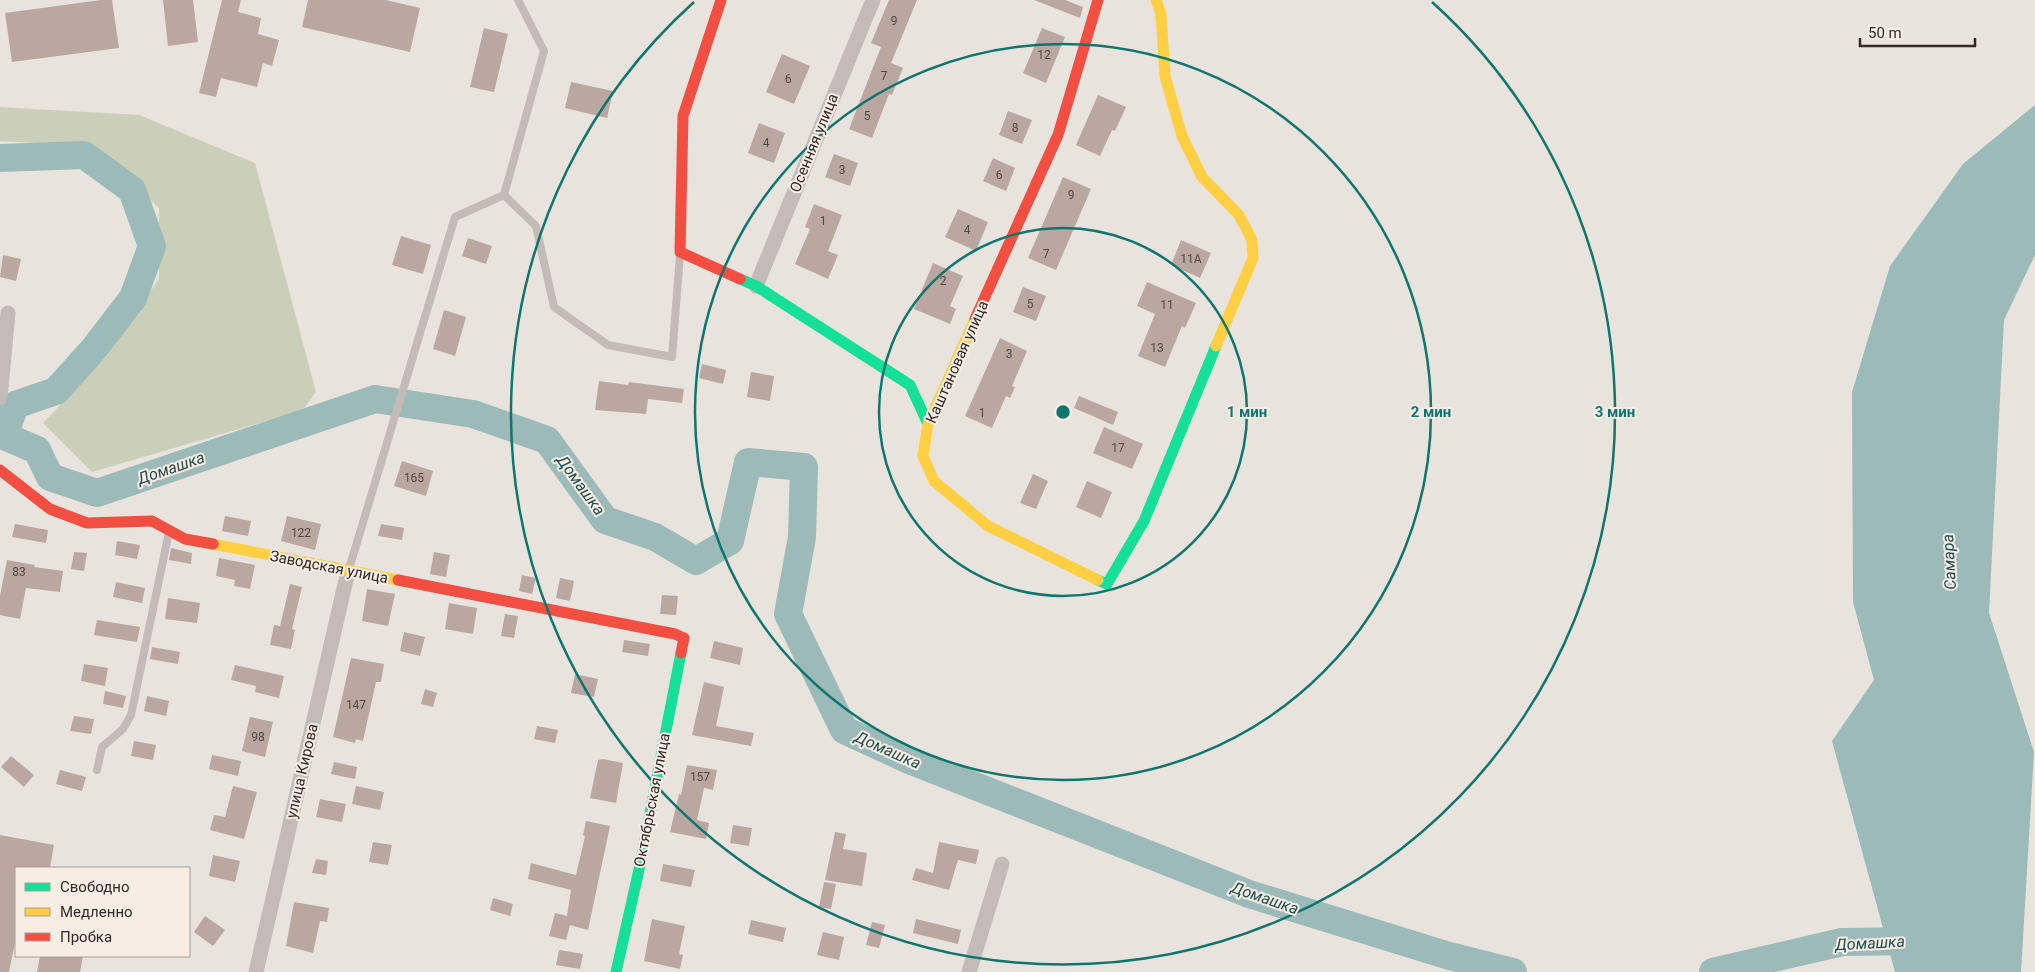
<svg xmlns="http://www.w3.org/2000/svg" width="2035" height="972" font-family="Roboto,sans-serif">
	<rect width="100%" height="100%" fill="#e9e3de"/>
	<path fill="#cbceb9" d="M0 107 139 115 255 163 316 392 305 407 290 414 92 472 43 423 105 358 159 279V208L94 146 0 141Z"/>
	<path fill="#9bbab8" d="M2035 105V255L2004 320 1989 613 2034 752 2021 972H1895L1832 741 1874 680 1853 602 1852 392 1890 266 1963 164Z"/>
	<g fill="none" stroke-linecap="round" stroke-linejoin="round">
		<g stroke="#9bbab8" stroke-width="28">
			<path d="M0 158 84 155 132 190 152 246 133 298 93 350 56 391 15 405 4 436 37 450 50 477 97 493 375 399 473 414 547 440 605 520 655 537 696 561 730 541 748 462 804 467 802 537 788 614 844 730 909 760 1249 894 1446 955 1513 972"/>
			<path d="M1713 972 1842 942 1923 941"/>
		</g>
	</g>
	<g fill="#bba7a1">
		<path d="M101 0H112L119 48 12 62 5 13Z"/>
		<path d="M163 0H193L198 42 168 46Z"/>
		<path d="M222 0H241L238 12 261 18 258 34 279 40 272 66 263 63 257 87 221 78 216 97 199 93Z"/>
		<path d="M308 0H386L420 8 410 52 302 27Z"/>
		<path d="M889 0H917L891 63 903 68 892 95 889 94 872 138 849 129 881 47 871 43Z"/>
		<path d="M1034 0H1065L1083 7 1080 18Z"/>
		<path d="M484 28 508 34 494 92 470 87Z"/>
		<path d="M1042 28 1065 37 1046 83 1023 73Z"/>
		<path d="M782 54 810 66 794 104 766 92Z"/>
		<path d="M571 82 613 91 607 118 565 108Z"/>
		<path d="M1098 95 1126 107 1115 131 1112 130 1100 156 1076 145Z"/>
		<path d="M1008 111 1032 120 1022 144 999 135Z"/>
		<path d="M759 123 785 133 774 163 748 153Z"/>
		<path d="M834 154 858 163 850 186 825 177Z"/>
		<path d="M993 158 1015 168 1006 191 983 181Z"/>
		<path d="M1063 177 1091 189 1056 270 1028 258Z"/>
		<path d="M814 204 842 215 828 251 838 255 828 279 795 264 810 229 805 227Z"/>
		<path d="M958 209 988 222 976 251 945 237Z"/>
		<path d="M401 236 431 245 423 274 392 265Z"/>
		<path d="M468 238 492 246 486 264 462 256Z"/>
		<path d="M1181 240 1211 253 1200 278 1171 265Z"/>
		<path d="M3 255 21 259 16 281 0 277Z"/>
		<path d="M933 263 963 276 950 306 956 309 950 324 914 309Z"/>
		<path d="M1147 282 1196 303 1185 328 1182 326 1165 367 1138 356 1155 314 1137 306Z"/>
		<path d="M1023 287 1046 296 1036 321 1013 312Z"/>
		<path d="M444 310 466 317 455 356 433 349Z"/>
		<path d="M1000 338 1027 351 1012 386 1015 387 1010 398 1006 396 992 428 965 416Z"/>
		<path d="M702 364 726 370 723 384 699 378Z"/>
		<path d="M751 372 774 376 770 401 747 397Z"/>
		<path d="M599 381 628 385 629 382 684 389 682 403 648 399 646 414 595 410Z"/>
		<path d="M1079 396 1118 412 1113 425 1074 408Z"/>
		<path d="M1104 427 1143 444 1132 469 1093 453Z"/>
		<path d="M402 461 433 471 426 496 394 486Z"/>
		<path d="M1033 474 1048 481 1036 509 1020 503Z"/>
		<path d="M1087 481 1112 492 1101 518 1076 507Z"/>
		<path d="M225 516 251 521 248 536 222 531Z"/>
		<path d="M287 516 321 524 315 550 281 541Z"/>
		<path d="M15 524 48 530 46 543 12 537Z"/>
		<path d="M381 524 404 528 402 540 378 536Z"/>
		<path d="M117 541 140 545 137 559 115 555Z"/>
		<path d="M171 548 192 553 191 564 169 560Z"/>
		<path d="M74 552 87 553 84 571 71 569Z"/>
		<path d="M434 552 450 555 446 577 430 574Z"/>
		<path d="M219 558 255 565 250 589 234 586 235 580 216 576Z"/>
		<path d="M7 560 35 565 34 567 63 571 60 592 26 588 20 619 0 615V596Z"/>
		<path d="M522 575 536 578 532 594 519 591Z"/>
		<path d="M560 578 574 581 570 601 556 598Z"/>
		<path d="M116 582 145 588 142 603 113 597Z"/>
		<path d="M290 584 302 587 292 629 295 630 291 649 270 645 274 625 280 626Z"/>
		<path d="M367 589 395 594 388 626 362 621Z"/>
		<path d="M662 595 678 596 676 615 660 614Z"/>
		<path d="M168 598 200 603 197 623 165 619Z"/>
		<path d="M449 603 477 608 473 634 445 629Z"/>
		<path d="M505 614 518 616 514 638 501 636Z"/>
		<path d="M97 620 140 627 137 642 94 635Z"/>
		<path d="M404 632 425 637 420 656 400 651Z"/>
		<path d="M624 640 650 644 648 656 622 652Z"/>
		<path d="M714 641 743 648 740 665 710 658Z"/>
		<path d="M152 647 180 652 178 664 150 659Z"/>
		<path d="M351 658 384 664 381 682H376L363 741 356 739 355 743 333 737Z"/>
		<path d="M84 664 108 668 105 686 81 681Z"/>
		<path d="M235 665 284 676 279 698 255 692 256 686 231 680Z"/>
		<path d="M575 674 598 679 594 697 571 693Z"/>
		<path d="M704 682 724 687 716 726 754 733 751 746 692 735Z"/>
		<path d="M425 689 437 693 433 707 421 704Z"/>
		<path d="M105 691 126 696 123 708 103 704Z"/>
		<path d="M147 696 169 701 166 716 144 711Z"/>
		<path d="M74 716 94 719 91 734 70 731Z"/>
		<path d="M250 717 273 722 265 757 242 751Z"/>
		<path d="M537 726 558 730 555 743 534 739Z"/>
		<path d="M134 741 156 745 153 760 131 756Z"/>
		<path d="M212 755 241 761 238 776 209 769Z"/>
		<path d="M11 756 34 775 24 787 1 767Z"/>
		<path d="M603 759 623 763 616 803 590 798 598 760Z"/>
		<path d="M334 762 357 767 355 779 331 774Z"/>
		<path d="M687 765 717 770 713 790 704 788 697 820 709 823 706 839 670 832 679 794 681 795Z"/>
		<path d="M60 770 86 777 82 791 56 784Z"/>
		<path d="M233 786 257 792 244 839 210 830 214 815 225 817Z"/>
		<path d="M356 786 384 792 380 810 352 804Z"/>
		<path d="M320 799 346 804 342 822 316 817Z"/>
		<path d="M586 821 610 826 588 930 570 925 566 940 549 936 555 913 567 916 571 890 528 879 531 863 576 875 585 836 583 835Z"/>
		<path d="M733 825 752 828 749 846 730 843Z"/>
		<path d="M835 832 846 834 843 849 867 853 862 886 825 880Z"/>
		<path d="M0 835 54 845 50 868H16V938L9 972H0Z"/>
		<path d="M373 842 392 845 388 865 369 862Z"/>
		<path d="M939 842 979 850 976 864 958 860 949 890 912 880 916 868 933 873Z"/>
		<path d="M213 855 240 861 235 882 209 876Z"/>
		<path d="M316 859 328 861 326 875 312 873Z"/>
		<path d="M663 864 695 870 691 887 660 881Z"/>
		<path d="M824 882 836 884 831 909 819 907Z"/>
		<path d="M493 898 513 904 510 916 490 910Z"/>
		<path d="M294 902 329 908 327 922 320 921 313 953 286 946Z"/>
		<path d="M205 916 225 930 213 946 194 932Z"/>
		<path d="M652 919 685 926 679 954 683 955 680 969 644 961Z"/>
		<path d="M916 919 961 930 958 944 913 933Z"/>
		<path d="M751 920 786 928 783 942 748 934Z"/>
		<path d="M872 922 885 925 879 948 866 945Z"/>
		<path d="M823 932 844 937 839 960 817 955Z"/>
		<path d="M559 950 583 954 580 969 556 965Z"/>
		<path d="M40 956H83L80 972H37Z"/>
	</g>
	<g fill="none" stroke-linecap="round" stroke-linejoin="round">
		<g stroke="#c2bbb7" stroke-width="8">
			<path d="M504 195 536 226 554 307 608 345 672 357 680 255"/>
			<path d="M349 569 455 217 504 195 544 51 518 0"/>
			<path d="M97 770 102 747 123 729 131 715 169 532"/>
		</g>
		<g stroke="#c2bbb7" stroke-width="15">
			<path d="M756 286 873 0"/>
			<path d="M0 398 8 313"/>
			<path d="M256 972 348 571"/>
			<path d="M969 972 1002 864"/>
		</g>
		<g stroke="#16e098" stroke-width="11">
			<path d="M740 279 756 286 910 385 928 424"/>
			<path d="M1098 580 1107 584 1144 521 1216 346"/>
			<path d="M616 972 640 865 681 653"/>
		</g>
		<g stroke="#ffcf43" stroke-width="11">
			<path d="M1156 0 1161 14 1165 76 1182 136 1202 177 1239 215 1252 240 1253 258 1216 346"/>
			<path d="M975 319 928 424 923 456 934 481 988 526 1098 580"/>
			<path d="M213 544 398 580"/>
		</g>
		<g stroke="#f24e42" stroke-width="11">
			<path d="M721 0 683 116 680 252 740 279"/>
			<path d="M975 319 1058 135 1098 0"/>
			<path d="M0 470 50 509 87 523 152 521 185 539 213 544"/>
			<path d="M398 580 675 634 684 638 681 653"/>
		</g>
	</g>
	<g fill="none" stroke="#0f766e" stroke-width="2.5">
		<circle cx="1063" cy="412" r="184"/>
		<circle cx="1063" cy="412" r="368"/>
		<path d="M1432 2A552 552 0 1 1 694 2"/>
	</g>
	<g text-anchor="middle" dominant-baseline="central" stroke-width="4" stroke-linejoin="round" paint-order="stroke">
		<g font-size="12" fill="#544845">
			<text x="894" y="21">9</text>
			<text x="1044" y="55">12</text>
			<text x="884" y="76">7</text>
			<text x="788" y="79">6</text>
			<text x="867" y="116">5</text>
			<text x="1015" y="128">8</text>
			<text x="766" y="143">4</text>
			<text x="842" y="170">3</text>
			<text x="999" y="175">6</text>
			<text x="1071" y="195">9</text>
			<text x="823" y="221">1</text>
			<text x="967" y="230">4</text>
			<text x="1046" y="254">7</text>
			<text x="1191" y="259">11А</text>
			<text x="943" y="281">2</text>
			<text x="1030" y="304">5</text>
			<text x="1167" y="305">11</text>
			<text x="1157" y="348">13</text>
			<text x="1009" y="354">3</text>
			<text x="982" y="413">1</text>
			<text x="1118" y="448">17</text>
			<text x="414" y="478">165</text>
			<text x="301" y="533">122</text>
			<text x="19" y="572">83</text>
			<text x="356" y="705">147</text>
			<text x="258" y="737">98</text>
			<text x="700" y="777">157</text>
		</g>
		<g font-size="15" fill="#322926" stroke="#f7ede4">
			<text transform="translate(814 143) rotate(-68)">Осенняя улица</text>
			<text transform="translate(957 362) rotate(-66)">Каштановая улица</text>
			<text transform="translate(329 567) rotate(11)">Заводская улица</text>
			<text transform="translate(302 771) rotate(-77)">улица Кирова</text>
			<text transform="translate(652 800) rotate(-79)">Октябрьская улица</text>
		</g>
		<g font-size="16" font-style="italic" fill="#204f4f" stroke="#f7ede4">
			<text transform="translate(171 468) rotate(-19)">Домашка</text>
			<text transform="translate(581 485) rotate(54)">Домашка</text>
			<text transform="translate(1949 562) rotate(-93)">Самара</text>
			<text transform="translate(888 750) rotate(24)">Домашка</text>
			<text transform="translate(1265 898) rotate(19)">Домашка</text>
			<text transform="translate(1870 943) rotate(-3)">Домашка</text>
		</g>
	</g>
	<circle cx="1063" cy="412" r="8" fill="#0f766e" stroke="#f7ede4" stroke-width="2.5"/>
	<g font-size="15" text-anchor="middle" font-weight="bold" fill="#0f766e" stroke="#f7ede4" stroke-width="4" stroke-linejoin="round" paint-order="stroke">
		<text x="1247" y="417">1 мин</text>
		<text x="1431" y="417">2 мин</text>
		<text x="1615" y="417">3 мин</text>
	</g>
	<rect x="15" y="867" width="175" height="90" fill="#f7ede4" stroke="#a89f98"/>
	<rect x="25" y="883" width="25" height="8" fill="#16e098" stroke="#a89f98"/>
	<text x="60" y="892" font-size="15" fill="#322926">Свободно</text>
	<rect x="25" y="908" width="25" height="8" fill="#ffcf43" stroke="#a89f98"/>
	<text x="60" y="917" font-size="15" fill="#322926">Медленно</text>
	<rect x="25" y="933" width="25" height="8" fill="#f24e42" stroke="#a89f98"/>
	<text x="60" y="942" font-size="15" fill="#322926">Пробка</text>
	<path d="M1860 38v8h115v-8" fill="none" stroke="#322926" stroke-width="2.5"/>
	<text x="1868" y="38" font-size="15" fill="#322926" stroke="#f7ede4" stroke-width="4" paint-order="stroke">50 m</text>
</svg>
